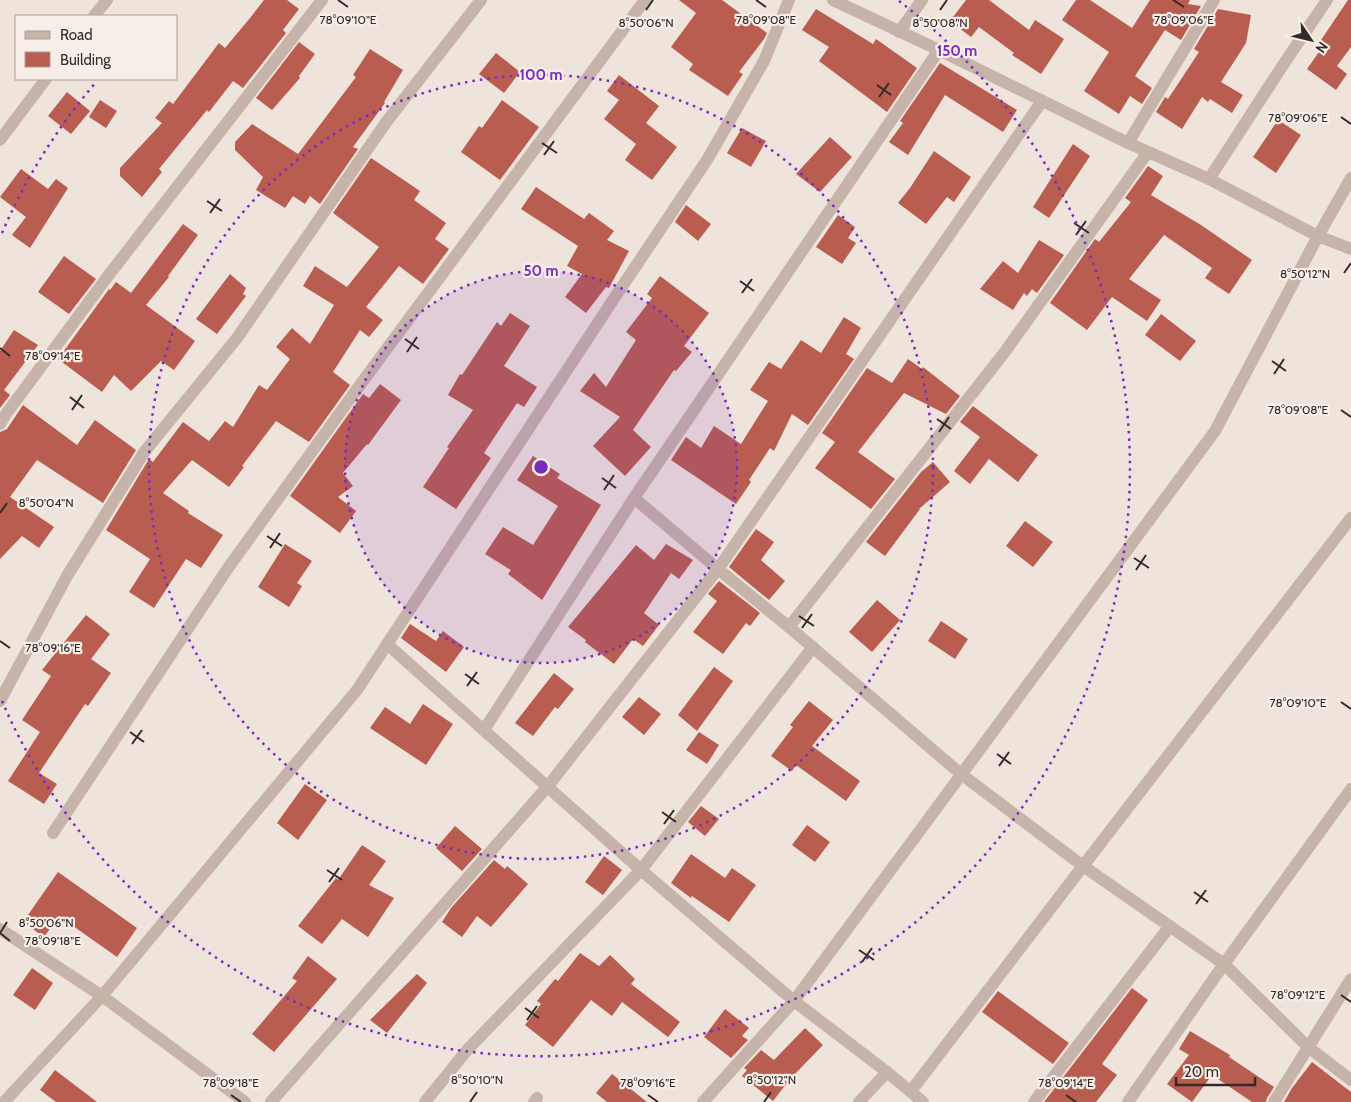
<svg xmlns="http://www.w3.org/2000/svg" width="1351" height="1102" font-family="Cabin,sans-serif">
	<rect width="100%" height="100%" fill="#efe4dc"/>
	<g fill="#b85d50">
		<path d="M264 0H287L299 9 283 30 286 33 243 88 233 81 209 112 207 110 159 169 162 172 142 197 120 176V168L162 123 155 118 169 101 173 104 219 43 225 48 250 18Z"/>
		<path d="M679 0H722L767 33 764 39 739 72 743 74 728 96 689 70 693 64 671 47 696 13Z"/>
		<path d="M966 0H989L1029 30 1035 20 1064 39 1041 74 1012 55 1014 53 979 27 971 37 950 21Z"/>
		<path d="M1076 0H1090L1132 28 1150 0H1190L1188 4 1201 6 1181 40 1165 30 1135 76 1152 88 1142 104 1130 96 1119 114 1084 91 1109 52 1062 20Z"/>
		<path d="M1348 0H1351V47L1337 66 1347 74 1336 90 1307 69 1321 49 1317 46Z"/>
		<path d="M816 9 873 44 876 39 917 68 887 112 819 61 829 47 802 30Z"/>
		<path d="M1218 9 1251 15 1246 43 1221 82 1243 95 1232 113 1210 99 1208 102 1202 97 1182 129 1156 112 1165 97 1168 99 1199 52 1194 49Z"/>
		<path d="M299 42 315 54 299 76 300 78 272 110 256 98Z"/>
		<path d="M370 49 403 70 384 102 385 103 353 147 358 149 320 204 310 196 305 204 293 196 285 208 256 190 263 177 235 150V142L252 124 298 154 356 77 353 75Z"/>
		<path d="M496 53 520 72 504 93 479 74Z"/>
		<path d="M940 63 1017 110 1003 132 945 95 908 155 889 142 903 123 900 121Z"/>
		<path d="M619 75 659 106 646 123 677 147 652 180 625 160 636 144 604 119 619 100 607 91Z"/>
		<path d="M67 92 90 111 71 134 48 116Z"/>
		<path d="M100 100 117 111 106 128 89 117Z"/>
		<path d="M502 100 539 127 500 180 461 152 479 126 482 128Z"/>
		<path d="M1278 120 1301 135 1276 173 1253 157Z"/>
		<path d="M742 128 766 141 751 167 727 153Z"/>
		<path d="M830 137 852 157 820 192 796 174Z"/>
		<path d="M1073 144 1090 156 1049 218 1033 207Z"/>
		<path d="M934 151 971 177 954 202 947 197 926 224 898 203 910 188Z"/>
		<path d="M371 158 420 191 414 200 446 223 435 239 449 249 423 284 399 266 366 307 383 320 369 337 360 330 333 372 350 385 309 442 276 421 242 466 244 467 229 487 192 460 163 493 189 511 188 513 223 535 201 568 186 559 154 608 129 592 150 559 106 530 149 459 153 462 183 422 209 441 225 421 233 427 259 385 267 390 290 359 276 347 292 328 310 344 334 305 303 286 315 266 347 287 379 247 333 213Z"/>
		<path d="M1148 166 1163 176 1151 195 1201 225 1252 260 1229 294 1205 278 1212 268 1164 235 1129 279 1161 300 1147 321 1112 297 1087 330 1050 303 1095 239 1099 242 1131 202 1125 198Z"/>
		<path d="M21 169 48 189 56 179 68 188 30 248 12 235 26 217 0 197Z"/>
		<path d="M536 187 584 219 589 213 614 231 607 240 629 251 609 288 606 287 586 313 565 297 582 274 567 266 578 246 521 209Z"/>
		<path d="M686 205 711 224 698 241 675 222Z"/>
		<path d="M838 215 855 227 848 238 856 243 842 264 816 247Z"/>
		<path d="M183 224 198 235 168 276 169 277 146 305 195 341 174 370 161 361 131 391 114 375 102 392 58 359 109 289 110 290 116 282 131 293Z"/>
		<path d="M1039 240 1064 255 1037 293 1032 289 1027 296 1024 293 1013 310 980 289 1003 261 1018 273Z"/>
		<path d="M64 256 96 279 69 314 38 292Z"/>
		<path d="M230 274 246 288 243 294 246 296 217 334 196 319Z"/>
		<path d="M660 276 709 313 684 346 692 352 676 371 674 370 633 430 651 447 625 476 593 446 620 417 580 391 594 373 606 387 636 340 626 332 652 298 647 294Z"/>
		<path d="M510 313 530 326 504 366 537 387 524 407 517 403 484 453 491 458 456 509 423 487 449 448 447 447 473 410 448 395 460 374 462 375 497 322 501 326Z"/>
		<path d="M1161 314 1196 341 1180 361 1145 335Z"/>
		<path d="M844 317 861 328 846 354 854 359 808 425 792 414 774 451 770 448 749 480 751 482 736 504 671 460 686 437 701 448 714 426 741 444 768 401 750 390 769 362 781 369 801 340 821 353Z"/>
		<path d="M14 330 38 345 4 390 10 395 0 408V351Z"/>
		<path d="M908 359 922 369 923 367 960 396 946 414 904 393 858 452 895 479 871 509 815 468 835 442 822 433 867 368 892 383Z"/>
		<path d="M380 384 401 400 368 445 367 444 343 473 353 486 338 497 356 511 340 533 290 496 363 394 369 398Z"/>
		<path d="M23 405 77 445 95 420 136 450 103 503 37 460 10 497 54 527 39 548 22 536 0 559V432L7 429Z"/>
		<path d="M973 406 1038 455 1018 482 989 459 970 484 954 471 980 437 960 422Z"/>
		<path d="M533 456 560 474 557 478 601 505 542 600 508 574 511 570 485 554 503 527 533 545 558 506 517 480Z"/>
		<path d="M933 462 950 482 919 509H920L885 556 866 542 921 472Z"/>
		<path d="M1025 521 1053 542 1033 567 1006 546Z"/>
		<path d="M756 529 774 542 761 560 785 581 769 600 729 567Z"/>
		<path d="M285 544 312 561 297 583 302 586 289 607 258 587Z"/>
		<path d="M666 544 693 560 679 579 671 573 644 613 659 625 643 646 633 639 614 664 585 642 586 640 568 627 636 545 654 560Z"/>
		<path d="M719 581 760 613 750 626 746 623 723 654 693 632 717 601 708 594Z"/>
		<path d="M877 600 900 620 872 652 849 632Z"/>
		<path d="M86 615 110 634 91 659 111 673 88 706 85 704 39 773 57 784 44 804 8 781 40 732 22 720 51 676 42 670Z"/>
		<path d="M941 621 968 639 955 659 928 641Z"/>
		<path d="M410 624 436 641 443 631 464 647 446 672 401 638Z"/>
		<path d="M714 667 733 681 697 731 678 715Z"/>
		<path d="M554 673 574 689 558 709 555 707 533 736 515 723Z"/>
		<path d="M639 697 661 714 644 735 622 717Z"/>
		<path d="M809 701 833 720 812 746 860 781 846 801 796 765 792 771 771 756 793 727 790 725Z"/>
		<path d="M423 704 453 724 426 765 370 728 385 707 410 724Z"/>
		<path d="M699 732 719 745 707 764 686 750Z"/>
		<path d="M305 784 327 800 298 840 277 823Z"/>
		<path d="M701 806 719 819 705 836 688 822Z"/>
		<path d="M807 825 830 842 815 862 792 845Z"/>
		<path d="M455 826 482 849 462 871 436 848Z"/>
		<path d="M362 845 386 861 369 885 394 898 368 937 342 919 322 944 298 926 336 878 338 880Z"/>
		<path d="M691 854 725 878 732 868 756 885 729 922 692 896 691 898 671 883Z"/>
		<path d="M604 856 622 870 603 895 585 882Z"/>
		<path d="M494 860 505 869 507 866 528 884 491 927 477 916 462 937 442 922 451 908Z"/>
		<path d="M58 872 137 928 117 957 59 916 44 937 23 922Z"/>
		<path d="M580 953 599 966 610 955 635 979 631 984 680 1022 668 1037 622 1002 612 1016 591 1000 553 1047 525 1025 541 1004 537 1001 555 979 558 981Z"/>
		<path d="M308 956 337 979 274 1052 252 1034 297 981 292 978Z"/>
		<path d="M32 968 53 983 35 1010 13 995Z"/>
		<path d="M417 974 427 983 387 1033 370 1020Z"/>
		<path d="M1132 988 1148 1000 1102 1064 1117 1075 1096 1102H1044Z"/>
		<path d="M998 991 1069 1043 1053 1064 982 1012Z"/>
		<path d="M725 1009 749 1028 742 1036 748 1040 731 1058 704 1037Z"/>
		<path d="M805 1028 823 1045 791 1078 773 1101 742 1076 747 1070 744 1068 761 1050 774 1060Z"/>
		<path d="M1190 1031 1230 1055 1229 1057 1274 1087 1267 1098 1266 1102H1252L1212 1075 1192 1102 1167 1084 1189 1055 1179 1049Z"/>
		<path d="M1312 1062 1351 1092V1102H1284L1292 1088Z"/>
		<path d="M55 1070 97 1102H56L40 1090Z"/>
		<path d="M612 1074 647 1102H607L596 1093Z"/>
	</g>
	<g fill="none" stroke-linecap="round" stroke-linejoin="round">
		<g stroke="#c6b3a9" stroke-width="12">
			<path d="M94 16 107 0"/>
			<path d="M899 32 922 0"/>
			<path d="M0 140 46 79"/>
			<path d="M1128 143 1214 0"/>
			<path d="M1209 179 1281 68 1327 0"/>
			<path d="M0 424 6 414 108 276 322 0"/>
			<path d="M634 498 718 569 789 627 961 774 1083 866 1224 964 1308 1047 1351 1080"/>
			<path d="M789 627 1004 353 1148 152"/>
			<path d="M387 644 641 870 794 1001 887 1072 923 1102"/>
			<path d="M0 701 67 576 145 451 237 338 387 121 481 0"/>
			<path d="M484 730 634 498 939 50"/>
			<path d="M53 833 228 568 360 385 645 0"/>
			<path d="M0 929 102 996 245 1102"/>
			<path d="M911 1091 1083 866 1351 518"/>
			<path d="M4 1102 102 996 357 690 613 300 707 160 764 61 789 0"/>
			<path d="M271 1102 548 786 718 569 1042 101"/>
			<path d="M425 1102 468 1049 641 870 813 647"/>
			<path d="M534 1102 537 1098"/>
			<path d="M703 1102 794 1001 1215 431 1318 236 1351 178"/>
			<path d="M859 1102 887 1072"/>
			<path d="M1034 1102 1170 926"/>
			<path d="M1128 1102 1224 964 1351 789"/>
			<path d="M1274 1102 1351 979"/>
		</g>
		<path stroke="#c6b3a9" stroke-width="12" d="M833 0 939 50 1128 143 1209 179 1318 236 1351 249"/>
	</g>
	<path fill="none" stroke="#342a28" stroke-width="2" d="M338 0 348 7M756 0 766 7M1173 0 1184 7M646 10 653 0M940 10 947 0M877 85 891 95M879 97 889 83M1341 117 1351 124M542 143 557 153M544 155 554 141M207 201 222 211M210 213 220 199M1074 223 1089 233M1076 235 1086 221M1344 273 1351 263M740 281 754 291M742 293 752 279M405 339 419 349M0 348 10 356M407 352 417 337M1272 361 1286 371M1274 374 1284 359M70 397 84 408M72 410 82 395M1341 410 1351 417M937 419 951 429M939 432 949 417M602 478 616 488M604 490 614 475M0 513 7 503M267 536 282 546M270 548 280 533M1134 558 1149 568M1136 570 1146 555M799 616 814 626M802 628 812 614M0 641 10 648M465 674 479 684M467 686 477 672M1341 702 1351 709M130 732 144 742M132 744 142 730M997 754 1011 764M999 766 1009 752M662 812 676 822M664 824 674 810M327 870 342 880M329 882 339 868M1194 892 1208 902M1196 904 1206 890M0 933 10 941M0 933 7 922M859 950 874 960M862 962 872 948M1341 995 1351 1002M525 1008 539 1018M527 1020 537 1006M231 1095 241 1102M648 1095 658 1102M1066 1095 1076 1102M470 1102 477 1092M764 1102 771 1092"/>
	<circle cx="541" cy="467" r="196" fill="#7b2cbf" fill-opacity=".12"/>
	<g fill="none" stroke="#7b2cbf" stroke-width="2.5" stroke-dasharray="2.5 5">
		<circle cx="541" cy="467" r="196"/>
		<circle cx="541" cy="467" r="392"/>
		<path d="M2 233A588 588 0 0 1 97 81M899 1A588 588 0 1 1 2 701"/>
	</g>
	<g font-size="12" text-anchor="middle" fill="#342a28" stroke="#f7eee8" stroke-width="4.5" stroke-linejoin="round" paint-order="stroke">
		<text x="348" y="24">78°09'10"E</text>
		<text x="766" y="24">78°09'08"E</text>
		<text x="1184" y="24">78°09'06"E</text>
		<text x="646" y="27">8°50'06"N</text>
		<text x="940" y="27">8°50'08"N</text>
		<text x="1298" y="122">78°09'06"E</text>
		<text x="1305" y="278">8°50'12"N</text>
		<text x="53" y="360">78°09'14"E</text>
		<text x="1298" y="414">78°09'08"E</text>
		<text x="46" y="507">8°50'04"N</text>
		<text x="53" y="652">78°09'16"E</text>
		<text x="1298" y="707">78°09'10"E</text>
		<text x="46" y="927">8°50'06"N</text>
		<text x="53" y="945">78°09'18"E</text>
		<text x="1298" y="999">78°09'12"E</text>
		<text x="477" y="1084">8°50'10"N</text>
		<text x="771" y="1084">8°50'12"N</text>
		<text x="231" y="1087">78°09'18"E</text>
		<text x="648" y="1087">78°09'16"E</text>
		<text x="1066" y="1087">78°09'14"E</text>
	</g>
	<circle cx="541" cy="467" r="8" fill="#7b2cbf" stroke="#f7eee8" stroke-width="2.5"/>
	<g font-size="15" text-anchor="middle" font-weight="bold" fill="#7b2cbf" stroke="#f7eee8" stroke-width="4.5" stroke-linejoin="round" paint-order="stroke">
		<text x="957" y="56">150 m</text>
		<text x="541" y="80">100 m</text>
		<text x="541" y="276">50 m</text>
	</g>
	<rect x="15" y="15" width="162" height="65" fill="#f7eee8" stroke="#a9a09b"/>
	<rect x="25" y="31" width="25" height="8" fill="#c6b3a9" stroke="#a9a09b"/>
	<text x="60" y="40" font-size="15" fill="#342a28">Road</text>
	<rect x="25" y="52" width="25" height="15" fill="#b85d50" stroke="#a9a09b"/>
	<text x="60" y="65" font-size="15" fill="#342a28">Building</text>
	<g transform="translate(1311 40) rotate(125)" stroke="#f7eee8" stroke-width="4" paint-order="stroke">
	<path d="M0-4L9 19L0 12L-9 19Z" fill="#342a28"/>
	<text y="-8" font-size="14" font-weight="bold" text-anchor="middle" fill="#342a28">N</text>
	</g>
	<path d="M1176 1077v8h79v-8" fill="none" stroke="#342a28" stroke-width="2.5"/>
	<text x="1184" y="1077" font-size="15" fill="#342a28" stroke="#f7eee8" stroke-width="4" paint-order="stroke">20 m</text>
</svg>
